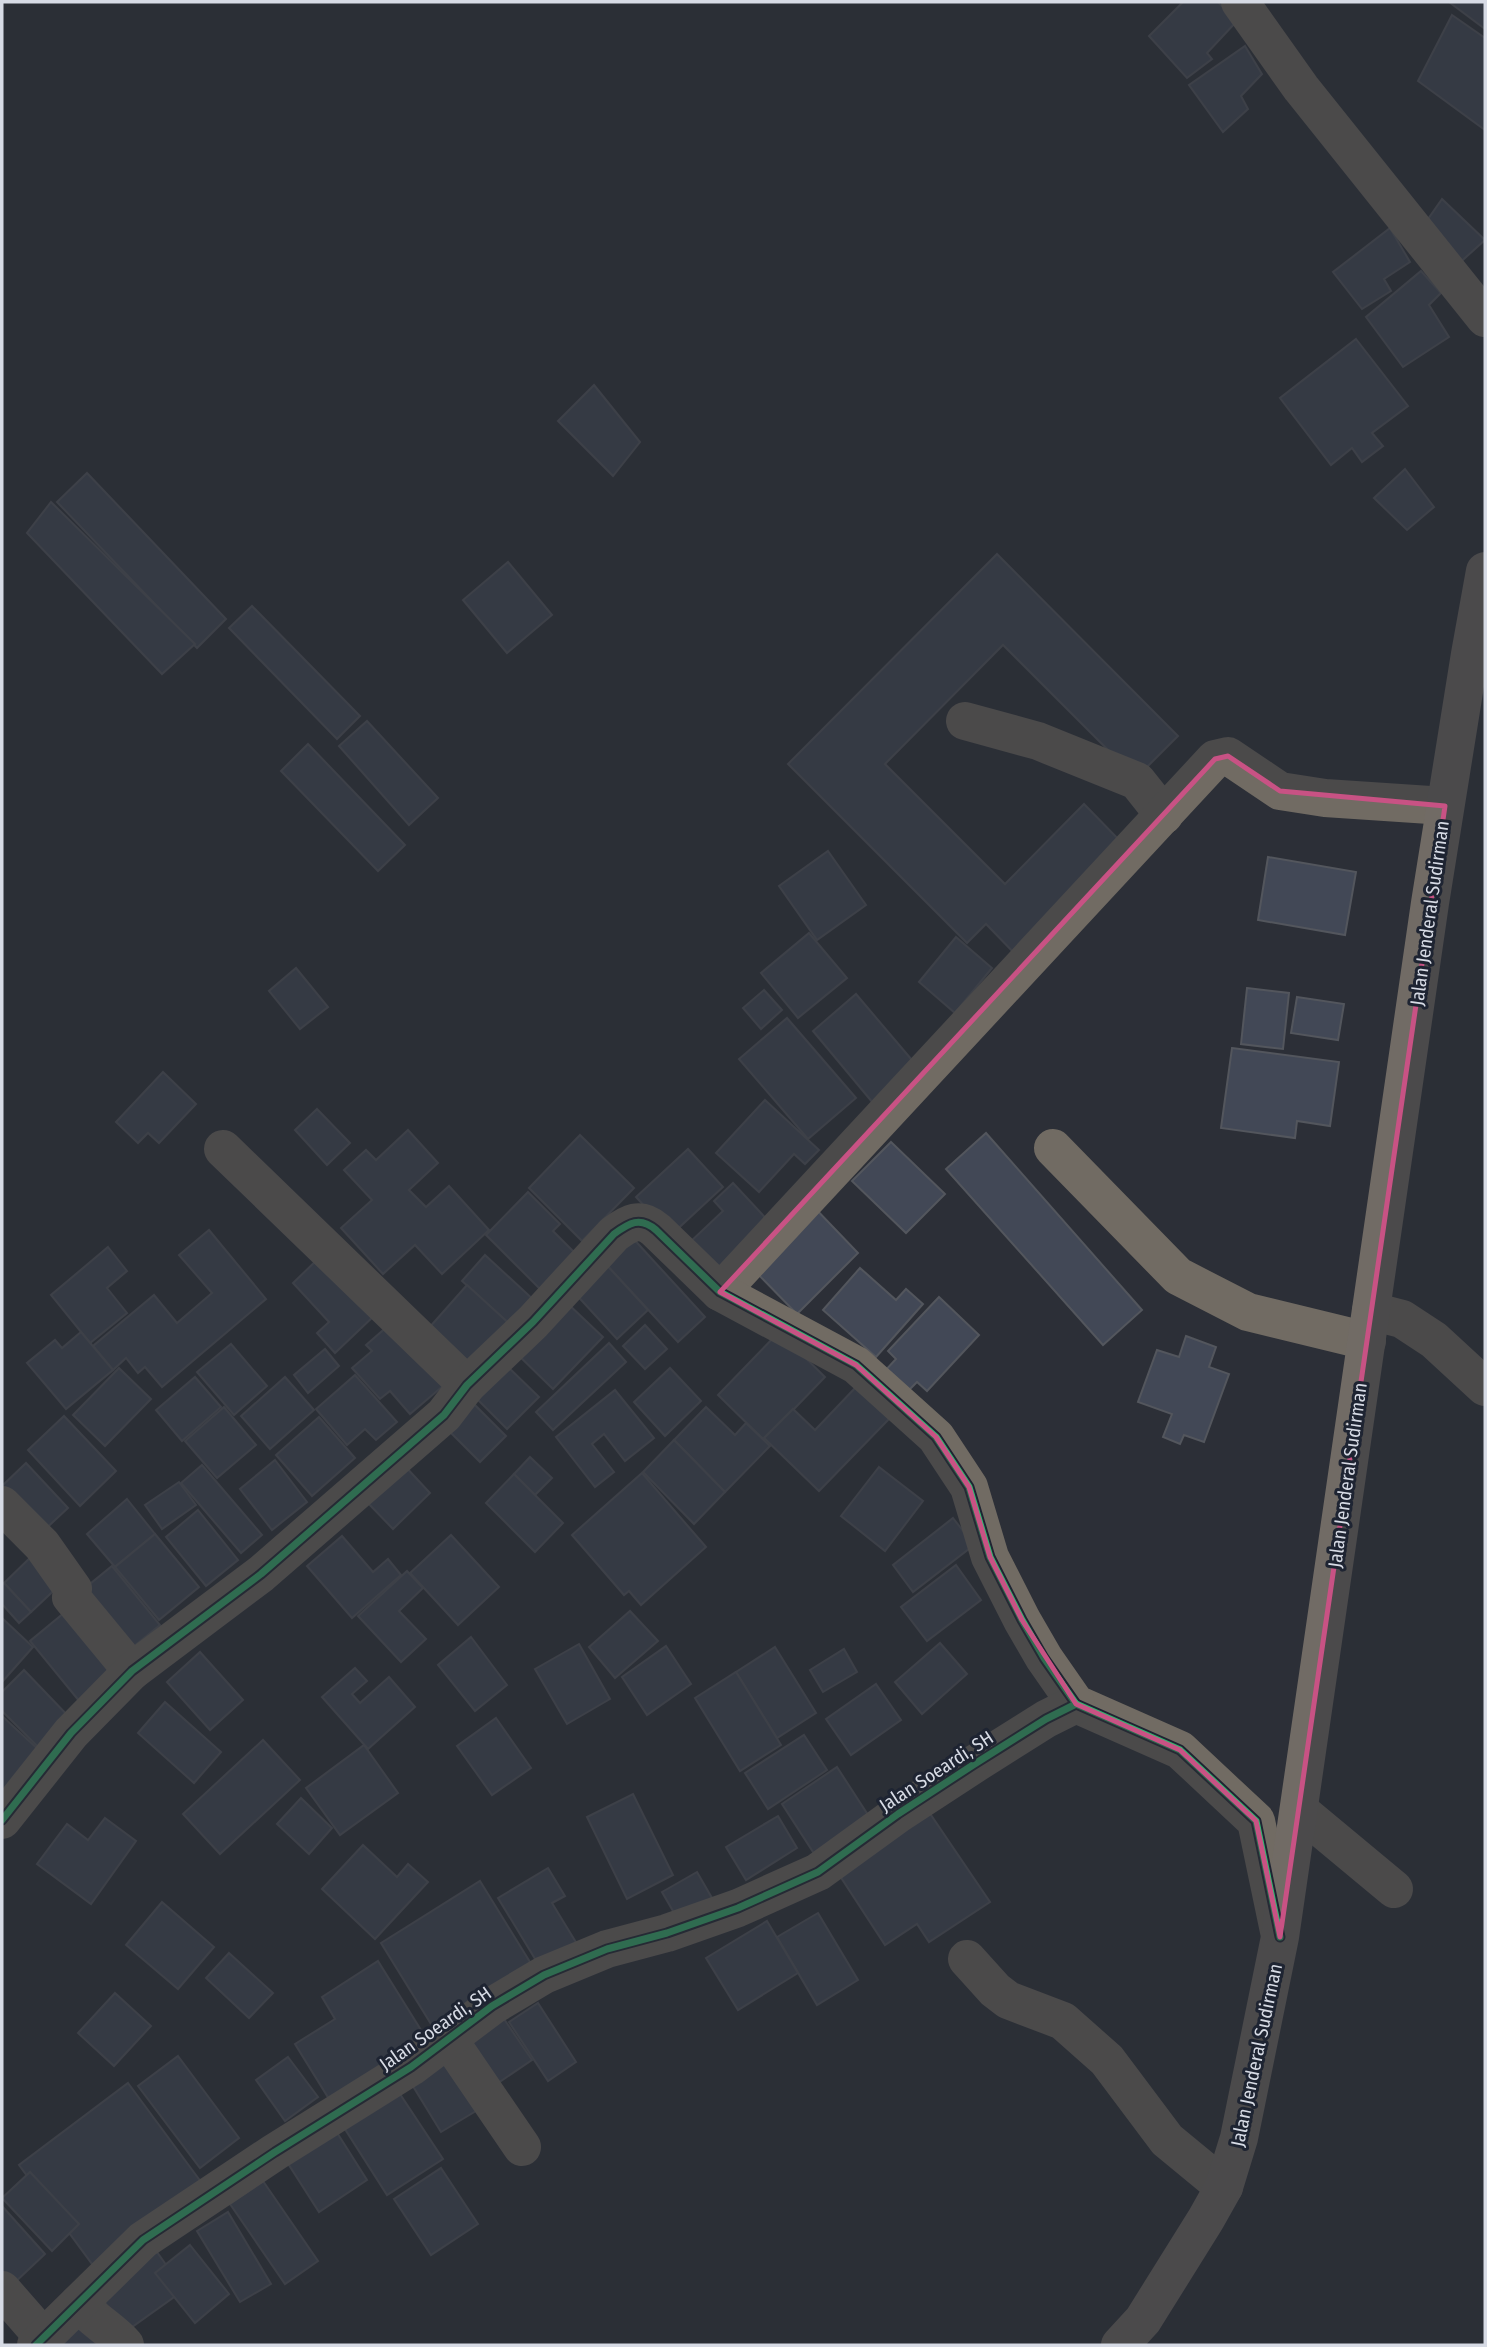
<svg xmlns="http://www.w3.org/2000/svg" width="1487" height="2347" viewBox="0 0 1487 2347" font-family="'Fira Sans Condensed',sans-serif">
	<rect width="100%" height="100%" fill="#2c2f37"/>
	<!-- building -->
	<g fill="#424856" stroke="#53565d" stroke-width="2">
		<path d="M1183 2H1218L1237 21 1207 53 1212 59 1187 78 1149 36Z"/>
		<path d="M1449 2H1485V29Z"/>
		<path d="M1452 15 1485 38V130L1418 81Z"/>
		<path d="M1245 46 1262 74 1241 96 1248 109 1223 132 1189 85Z"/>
		<path d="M1442 199 1485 240 1455 267 1421 229Z"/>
		<path d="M1390 228 1410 262 1384 279 1391 291 1362 309 1333 272Z"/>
		<path d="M1421 271 1441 293 1429 305 1449 337 1403 367 1366 317Z"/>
		<path d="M1356 339 1408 406 1372 433 1383 446 1362 462 1352 448 1331 465 1280 398Z"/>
		<path d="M594 385 640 442 613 476 558 421Z"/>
		<path d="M1405 469 1434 507 1407 530 1374 498Z"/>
		<path d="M87 473 226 619 197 648 57 502Z"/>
		<path d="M51 502 195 644 162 674 27 533Z"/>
		<path d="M997 554 1178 736 1136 778 1003 645 885 764 1005 884 1084 804 1126 847 1017 956 986 924 967 943 788 764Z"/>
		<path d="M508 562 552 615 507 653 463 600Z"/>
		<path d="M252 606 360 716 337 739 229 628Z"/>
		<path d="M367 721 438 798 409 825 339 746Z"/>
		<path d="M308 744 405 845 378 871 281 771Z"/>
		<path d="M828 851 866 905 817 940 779 886Z"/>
		<path d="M1268 857 1356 872 1345 935 1258 920Z"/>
		<path d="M809 933 847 978 798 1018 761 973Z"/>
		<path d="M956 937 992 968 955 1013 919 982Z"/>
		<path d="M296 968 328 1007 300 1029 269 991Z"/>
		<path d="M1247 988 1289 993 1283 1049 1241 1044Z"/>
		<path d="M764 990 782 1010 761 1029 743 1008Z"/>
		<path d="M856 994 917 1066 873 1103 813 1031Z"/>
		<path d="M1297 997 1344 1004 1338 1040 1291 1033Z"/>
		<path d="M787 1018 856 1098 808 1139 739 1059Z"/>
		<path d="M1232 1048 1339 1062 1330 1126 1297 1121 1295 1138 1221 1128Z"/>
		<path d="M163 1072 196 1104 159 1143 148 1133 138 1143 116 1122Z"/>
		<path d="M765 1100 819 1150 805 1164 794 1154 759 1192 716 1153Z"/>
		<path d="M317 1109 350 1143 327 1165 295 1130Z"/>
		<path d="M408 1130 438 1163 409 1190 426 1207 449 1186 489 1230 442 1274 415 1245 383 1274 341 1228 372 1200 344 1170 366 1150 376 1160Z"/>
		<path d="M986 1133 1142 1310 1103 1345 946 1169Z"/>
		<path d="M580 1135 634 1188 582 1241 529 1188Z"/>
		<path d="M891 1142 945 1194 906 1233 852 1181Z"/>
		<path d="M688 1149 723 1187 671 1235 636 1197Z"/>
		<path d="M733 1183 773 1226 719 1276 689 1243 723 1211 714 1201Z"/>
		<path d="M528 1192 560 1224 553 1231 577 1255 542 1291 486 1235Z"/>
		<path d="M811 1204 858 1253 797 1314 749 1265Z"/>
		<path d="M209 1230 266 1299 162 1387 145 1367 138 1373 126 1358 113 1370 93 1346 154 1295 177 1323 212 1293 179 1255Z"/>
		<path d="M630 1235 705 1317 678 1342 603 1261Z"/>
		<path d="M108 1247 127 1271 107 1288 127 1313 90 1343 51 1295Z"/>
		<path d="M485 1255 537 1303 514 1328 462 1281Z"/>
		<path d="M320 1257 375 1315 335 1353 317 1333 329 1322 293 1283Z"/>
		<path d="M603 1261 648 1310 617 1339 572 1290Z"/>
		<path d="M860 1268 896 1300 906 1289 923 1304 876 1357 823 1310Z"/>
		<path d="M467 1285 514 1328 474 1371 428 1329Z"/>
		<path d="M939 1297 979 1335 927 1391 917 1382 905 1394 883 1373 896 1359 888 1351Z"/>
		<path d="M565 1301 603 1337 553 1389 516 1353Z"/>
		<path d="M389 1325 443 1386 410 1414 390 1391 380 1399 352 1368 372 1351 366 1345Z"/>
		<path d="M645 1325 667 1349 645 1369 623 1346Z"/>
		<path d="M81 1332 113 1370 66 1409 27 1363 55 1340 62 1348Z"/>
		<path d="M779 1332 825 1377 764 1440 718 1395Z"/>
		<path d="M1186 1336 1216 1347 1209 1367 1229 1374 1204 1442 1184 1435 1180 1444 1163 1437 1172 1414 1138 1402 1157 1350 1179 1357Z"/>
		<path d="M609 1343 626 1362 553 1430 536 1412Z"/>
		<path d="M231 1344 267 1386 234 1415 197 1372Z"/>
		<path d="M325 1349 339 1366 308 1393 294 1375Z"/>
		<path d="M499 1358 539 1397 507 1429 468 1390Z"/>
		<path d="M119 1368 151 1399 105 1446 73 1415Z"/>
		<path d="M670 1368 701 1401 665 1436 634 1402Z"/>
		<path d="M355 1375 397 1422 376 1440 365 1429 347 1445 316 1409Z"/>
		<path d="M195 1377 221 1407 182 1441 156 1410Z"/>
		<path d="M285 1377 314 1410 270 1449 241 1416Z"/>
		<path d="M856 1387 889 1419 819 1491 764 1438 793 1409 815 1430Z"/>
		<path d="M615 1390 654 1438 625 1461 604 1434 592 1444 614 1472 595 1487 556 1437Z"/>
		<path d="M470 1400 506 1436 480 1462 444 1426Z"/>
		<path d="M224 1407 256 1445 217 1478 185 1441Z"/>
		<path d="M706 1407 735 1435 746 1423 770 1446 725 1492 674 1440Z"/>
		<path d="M64 1416 116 1471 80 1506 28 1450Z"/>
		<path d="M319 1417 355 1458 312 1496 276 1455Z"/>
		<path d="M674 1440 725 1492 694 1524 643 1472Z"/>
		<path d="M530 1457 552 1478 535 1495 514 1474Z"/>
		<path d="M275 1460 307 1502 272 1530 240 1489Z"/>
		<path d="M26 1463 68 1508 39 1535 2 1495V1486Z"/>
		<path d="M403 1464 430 1493 393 1529 365 1500Z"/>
		<path d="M202 1465 262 1535 241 1553 181 1483Z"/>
		<path d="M879 1467 923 1501 885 1551 841 1516Z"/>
		<path d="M642 1473 706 1547 641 1605 629 1591 624 1595 572 1535Z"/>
		<path d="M514 1474 563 1523 535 1552 486 1503Z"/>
		<path d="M179 1482 196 1505 162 1529 145 1505Z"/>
		<path d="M127 1499 155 1534 115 1567 87 1534Z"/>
		<path d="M198 1510 238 1560 206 1586 166 1537Z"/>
		<path d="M953 1518 974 1545 913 1592 893 1565Z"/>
		<path d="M155 1534 199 1587 159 1620 115 1567Z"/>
		<path d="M451 1535 499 1587 458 1625 410 1573Z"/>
		<path d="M342 1536 373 1572 388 1559 401 1575 352 1618 307 1566Z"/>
		<path d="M36 1552 63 1582 31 1612 4 1583Z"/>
		<path d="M956 1565 981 1600 927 1641 901 1607Z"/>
		<path d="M112 1566 160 1625 122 1656 74 1597Z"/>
		<path d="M407 1571 423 1588 399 1611 426 1639 401 1662 358 1616Z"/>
		<path d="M4 1583 31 1612 19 1623 2 1604V1585Z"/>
		<path d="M76 1603 117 1672 80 1702 30 1641Z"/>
		<path d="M630 1611 658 1641 615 1678 589 1647Z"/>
		<path d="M2 1618 33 1647 2 1682Z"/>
		<path d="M471 1637 507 1685 475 1711 438 1665Z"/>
		<path d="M940 1643 967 1674 922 1714 895 1682Z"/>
		<path d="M579 1644 610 1699 567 1724 535 1669Z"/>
		<path d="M666 1646 691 1684 647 1715 622 1677Z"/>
		<path d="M775 1647 816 1713 777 1738 736 1672Z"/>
		<path d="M844 1649 857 1672 823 1692 810 1670Z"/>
		<path d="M200 1652 243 1700 210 1730 167 1682Z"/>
		<path d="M355 1668 367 1681 352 1694 360 1703 389 1677 415 1707 368 1749 322 1697Z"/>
		<path d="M24 1670 72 1720 41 1750 2 1711V1692Z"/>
		<path d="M736 1672 781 1745 740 1771 695 1698Z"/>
		<path d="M876 1684 901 1720 851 1755 826 1719Z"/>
		<path d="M165 1702 221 1752 194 1783 138 1733Z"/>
		<path d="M2 1716 40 1751 2 1794Z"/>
		<path d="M496 1718 531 1768 492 1795 457 1746Z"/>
		<path d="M804 1735 827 1770 768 1809 745 1773Z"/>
		<path d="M263 1740 300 1780 220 1854 183 1814Z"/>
		<path d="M364 1745 398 1793 340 1835 306 1788Z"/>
		<path d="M837 1767 870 1818 815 1855 782 1804Z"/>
		<path d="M633 1794 673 1875 627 1899 587 1817Z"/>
		<path d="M301 1798 332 1828 309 1854 277 1824Z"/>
		<path d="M929 1812 990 1902 929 1942 917 1924 885 1945 838 1873Z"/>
		<path d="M778 1816 797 1848 746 1880 726 1847Z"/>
		<path d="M105 1818 136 1841 91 1904 37 1864 67 1824 88 1840Z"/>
		<path d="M363 1845 397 1877 408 1864 428 1882 375 1939 322 1889Z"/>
		<path d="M548 1868 565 1896 552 1903 577 1944 540 1967 498 1898Z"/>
		<path d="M697 1872 716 1905 681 1925 662 1892Z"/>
		<path d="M480 1881 538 1975 439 2037 381 1943Z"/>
		<path d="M162 1902 214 1947 178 1989 126 1945Z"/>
		<path d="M818 1913 858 1980 817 2005 777 1937Z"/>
		<path d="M767 1921 798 1973 738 2010 706 1958Z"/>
		<path d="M229 1953 273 1993 249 2018 206 1978Z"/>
		<path d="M378 1961 431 2046 334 2107 295 2044 335 2019 322 1997Z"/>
		<path d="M115 1993 151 2026 114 2066 78 2033Z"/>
		<path d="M538 2003 576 2062 548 2081 509 2022Z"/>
		<path d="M504 2019 532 2060 495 2085 467 2044Z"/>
		<path d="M178 2056 239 2138 200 2168 138 2086Z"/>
		<path d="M288 2057 318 2097 285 2121 256 2080Z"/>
		<path d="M446 2061 476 2111 441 2132 411 2083Z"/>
		<path d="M128 2083 204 2186 95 2268 19 2165Z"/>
		<path d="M398 2091 443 2159 387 2195 343 2126Z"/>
		<path d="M336 2131 367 2180 319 2212 287 2162Z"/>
		<path d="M441 2168 478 2224 431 2255 394 2199Z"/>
		<path d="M30 2172 79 2224 52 2251 2 2198Z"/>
		<path d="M263 2181 318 2261 285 2284 230 2204Z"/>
		<path d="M2 2206 45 2254 11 2286 2 2275Z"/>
		<path d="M228 2212 271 2284 240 2302 197 2231Z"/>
		<path d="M152 2245 184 2290 125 2332 104 2301Z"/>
		<path d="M190 2245 229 2294 195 2323 155 2273Z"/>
		<path d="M81 2321 110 2345H55Z"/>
	</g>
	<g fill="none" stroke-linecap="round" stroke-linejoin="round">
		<!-- minor -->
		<g stroke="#716b63" stroke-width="38">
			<path d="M1240 2 1301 88 1485 318"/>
			<path d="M965 721 1038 741 1137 781 1164 815"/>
			<path d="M1053 1148 1178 1276 1248 1312 1367 1341"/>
			<path d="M223 1149 467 1385"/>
			<path d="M720 1292 1215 759 1228 756 1280 791 1325 798 1445 806"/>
			<path d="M1371 1311 1402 1319 1434 1340 1485 1387"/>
			<path d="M2 1505 42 1545 73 1589 71 1597 132 1671"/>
			<path d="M1299 1810 1394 1889"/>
			<path d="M2 1820 71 1733 132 1671 261 1574 444 1415 467 1385 533 1322 614 1234C629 1223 640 1216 656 1230L720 1292 856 1365 936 1437 969 1487 990 1557 1022 1620 1044 1658 1076 1704 1180 1750 1256 1821 1279 1931"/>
			<path d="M967 1959 995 1990 1008 2000 1063 2021 1107 2060 1167 2140 1224 2187"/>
			<path d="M449 2040 522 2147"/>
			<path d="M2 2290 44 2338"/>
			<path d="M79 2303C92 2320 111 2329 125 2345"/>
			<path d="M36 2345 143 2240 275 2152 411 2067 492 2006 544 1975 607 1949 667 1933 738 1908 818 1872 898 1814 973 1765 1046 1719 1076 1704"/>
		</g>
		<!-- major -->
		<path stroke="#716b65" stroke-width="38" d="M1120 2345 1143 2320 1206 2219 1224 2187 1239 2138 1280 1937 1430 903 1470 654 1485 571"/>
		<defs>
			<g id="cycleway">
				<path d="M2 1820 71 1733 132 1671 261 1574 444 1415 467 1385 533 1322 614 1234C629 1223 640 1216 656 1230L720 1292 856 1365 936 1437 969 1487 990 1557 1022 1620 1044 1658 1076 1704 1180 1750 1256 1821 1280 1937"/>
				<path d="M36 2345 143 2240 275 2152 411 2067 492 2006 544 1975 607 1949 667 1933 738 1908 818 1872 898 1814 973 1765 1046 1719 1076 1704"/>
			</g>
		</defs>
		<!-- cycleway casing -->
		<use href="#cycleway" stroke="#1e2432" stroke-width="11"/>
		<!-- cycleway -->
		<use href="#cycleway" stroke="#33b770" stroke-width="7"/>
	</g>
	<!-- marked area -->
	<path d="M0 0H1487V2347H0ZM1228 756 1280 791 1445 806 1280 1937 1256 1821 1180 1750 1076 1704 1022 1620 990 1557 969 1487 936 1437 856 1365 720 1292 1215 759Z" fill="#2c2f37" fill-opacity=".55" fill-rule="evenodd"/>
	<path fill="none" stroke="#c85284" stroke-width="5" stroke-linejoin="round" d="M1228 756 1280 791 1445 806 1280 1937 1256 1821 1180 1750 1076 1704 1022 1620 990 1557 969 1487 936 1437 856 1365 720 1292 1215 759Z"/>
	<g text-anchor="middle" stroke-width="6" stroke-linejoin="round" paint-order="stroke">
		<!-- street labels -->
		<g font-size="19" fill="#d7dbe5" stroke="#1e2432">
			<text transform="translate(1429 913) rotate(-82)" y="7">Jalan Jenderal Sudirman</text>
			<text transform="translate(1347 1475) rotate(-82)" y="7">Jalan Jenderal Sudirman</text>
			<text transform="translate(936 1771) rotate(-33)" y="7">Jalan Soeardi, SH</text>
			<text transform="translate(435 2028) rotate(-35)" y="7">Jalan Soeardi, SH</text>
			<text transform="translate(1256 2055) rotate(-78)" y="7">Jalan Jenderal Sudirman</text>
		</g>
	</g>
	<!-- border -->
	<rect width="1487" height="2347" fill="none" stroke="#d7dbe5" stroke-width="7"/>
</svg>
